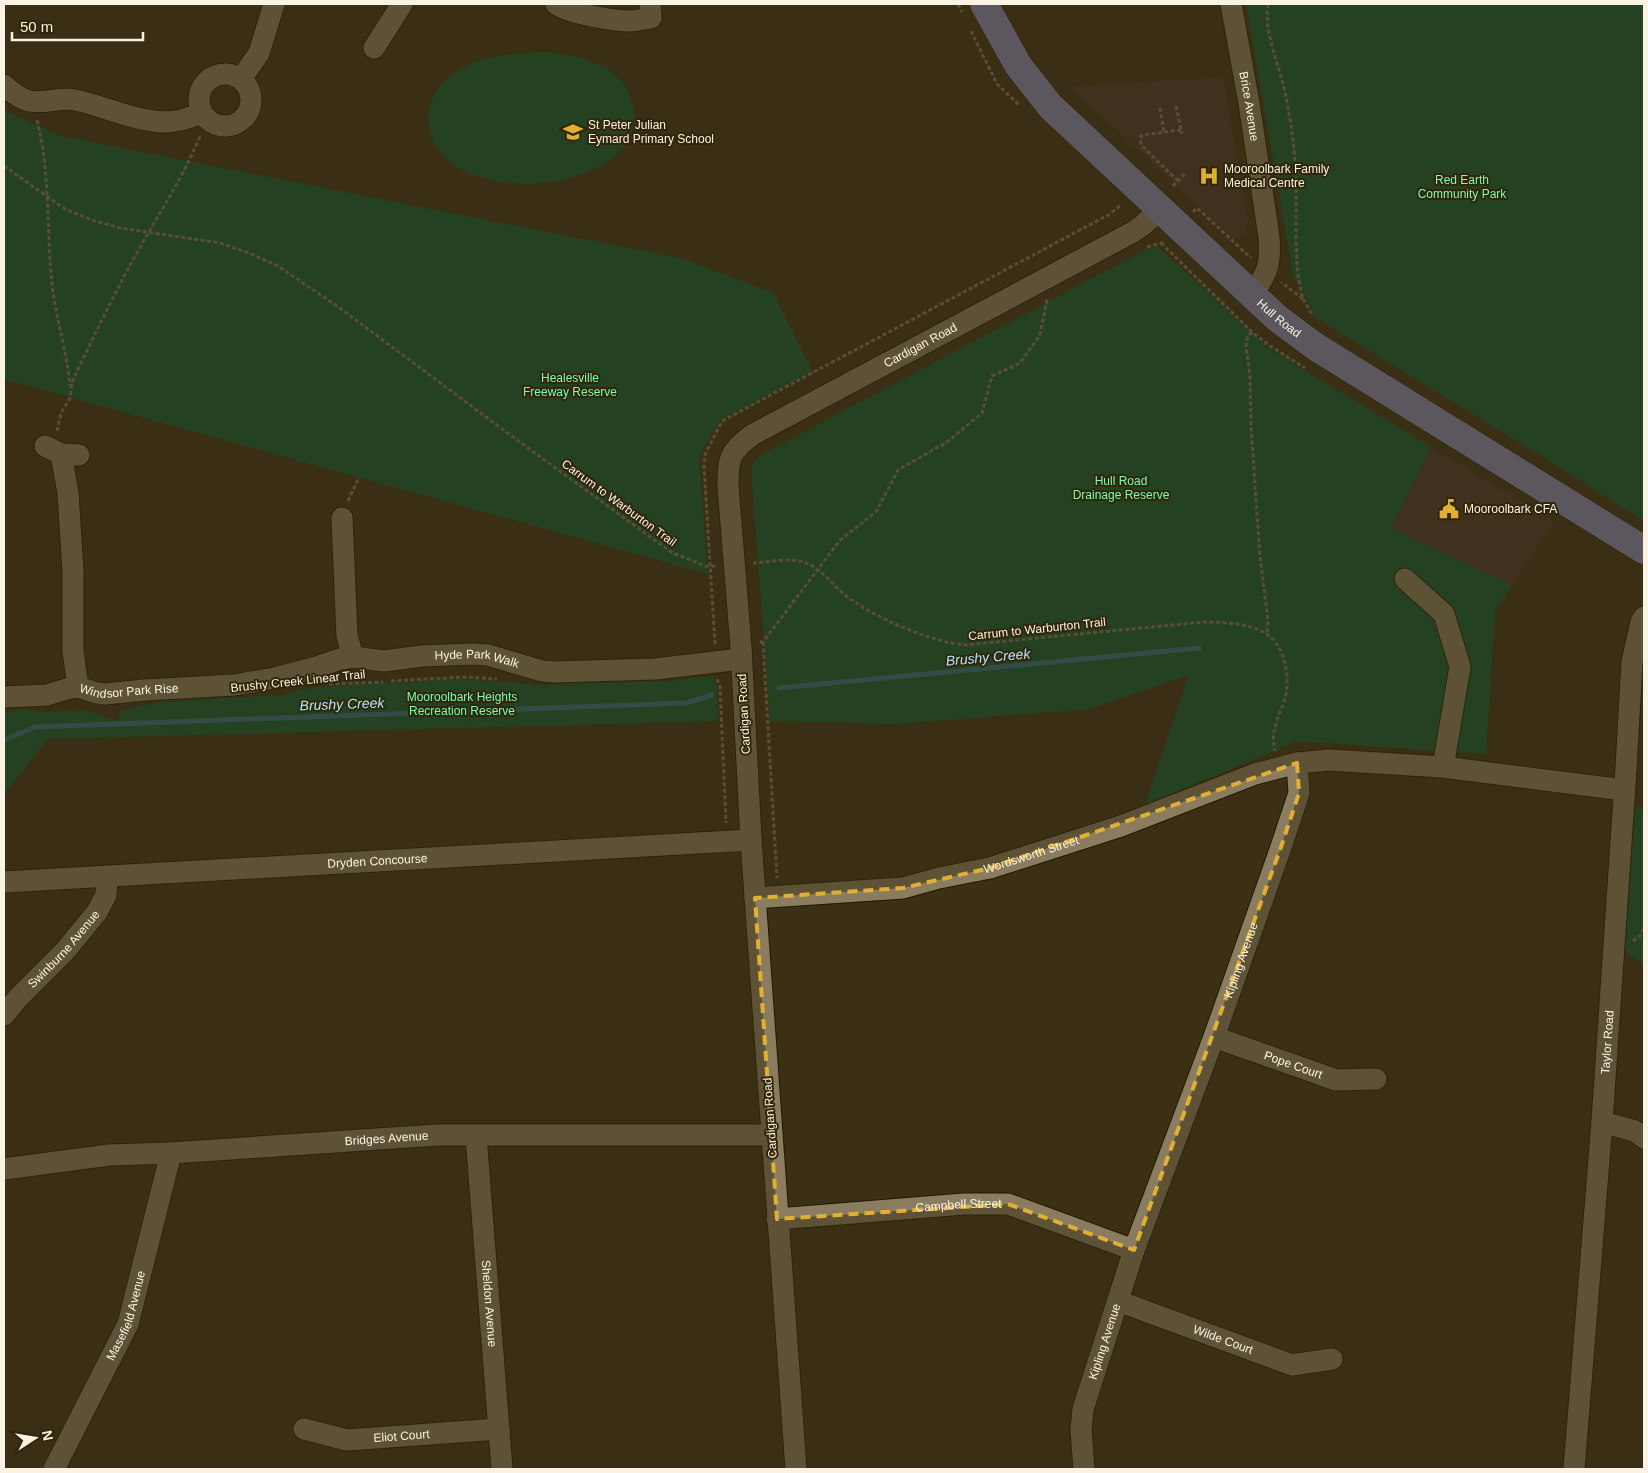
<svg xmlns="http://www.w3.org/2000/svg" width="1648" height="1473" viewBox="0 0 1648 1473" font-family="Helvetica,sans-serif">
	<rect width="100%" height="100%" fill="#3b3014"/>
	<!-- commercial -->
	<g fill="#47342c">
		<path d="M1223 77 1248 222 1245 233 1238 238 1233 239 1071 87Z"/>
		<path d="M1431 447 1554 521 1512 585 1391 528Z"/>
	</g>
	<!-- green -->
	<g fill="#0a5834">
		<path d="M1246 4H1644V521L1556 465 1316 318 1293 274Z"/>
		<path d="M549 52C568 55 587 58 604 67 635 84 646 127 618 153 583 186 514 191 471 174 424 156 412 104 454 73 481 54 518 53 549 52Z"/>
		<path d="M4 110 61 136 684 259 773 293 812 371 720 420 699 457 708 574 4 379Z"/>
		<path d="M1157 246 1270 349 1431 447 1391 528 1512 585 1495 610 1486 754 1297 741 1145 805 1189 675 1090 709 894 724 770 721 751 468 755 460 763 454 1147 249Z"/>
		<path d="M713 676 717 685 718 721 48 739 4 794V712L21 709 49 712 83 710 119 721 120 710 161 702 280 695 315 687 462 679 540 685 671 681Z"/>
		<path d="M1635 804 1644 811V965L1625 951Z"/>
	</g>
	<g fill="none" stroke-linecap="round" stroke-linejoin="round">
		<!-- stream -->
		<g stroke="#296e86" stroke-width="5">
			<path d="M779 688 1199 648"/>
			<path d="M4 740 35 727 686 703 712 695"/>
		</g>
		<defs>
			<g id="minor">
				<path d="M556 4C571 14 613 21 632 21 638 20 645 19 651 18L650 4"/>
				<path id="s1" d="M1231 4 1249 103 1269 237C1271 265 1268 272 1252 295"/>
				<path d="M374 48 402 4"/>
				<circle cx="225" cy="100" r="26"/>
				<path d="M241 79 259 53 274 4"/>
				<path d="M4 85C11 92 19 98 29 101 45 104 60 97 75 100 104 106 134 121 165 122 178 122 190 118 201 113"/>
				<path d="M45 446 61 454 79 455"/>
				<path id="s2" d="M61 454 68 493 73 571V651L78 687 97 693 105 694 145 690 234 685 275 678 317 667 340 659 353 657"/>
				<path id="s3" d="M342 518 347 636 353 657 384 661 422 656 473 654 488 655 542 671 556 672 655 669 741 659"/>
				<path d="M1405 579 1444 614 1460 667 1443 767"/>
				<path d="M4 697 47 695 70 688 78 687"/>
				<path id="s4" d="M4 882 751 840"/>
				<path id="s5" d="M755 898 903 888 939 878 990 868 1121 826 1255 774 1297 763 1329 760 1443 767 1624 790"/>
				<path id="s6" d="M4 1015 18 998 65 951 97 912 106 895 107 876"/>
				<path id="s7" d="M1214 1037 1336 1080 1376 1079"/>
				<path d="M1602 1122 1635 1131 1644 1138"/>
				<path id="s8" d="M476 1136 502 1469"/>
				<path id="s9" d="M4 1169 109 1155 171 1153 437 1135H771"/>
				<path id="s10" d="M777 1219 964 1204H1008L1134 1250"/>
				<path id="s11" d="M1118 1301 1292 1365 1332 1359"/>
				<path id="s12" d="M304 1429 347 1440 499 1429"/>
				<path id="s13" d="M54 1469 128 1324 171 1153"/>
				<path id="s14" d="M796 1469 751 840 741 647 728 486C728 459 729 452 752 435L1133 232 1143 225 1160 209"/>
				<path id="s15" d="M1084 1469 1081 1430 1083 1409 1134 1250 1214 1037 1280 850 1299 793 1297 763"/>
				<path id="s16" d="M1574 1469 1602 1122 1626 769 1632 662 1641 622 1644 617"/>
			</g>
			<g id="major">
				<path id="s17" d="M984 4 1018 65 1050 106 1277 318 1316 347 1644 550"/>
			</g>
		</defs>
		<!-- minor casing -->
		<use href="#minor" stroke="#221700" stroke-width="23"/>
		<!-- major casing -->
		<use href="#major" stroke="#221700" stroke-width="29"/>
		<!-- path -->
		<g stroke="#7e745d" stroke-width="3" stroke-dasharray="4 2.5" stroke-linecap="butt">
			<path d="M958 4 962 12"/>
			<path d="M1268 4C1263 32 1281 69 1286 97 1292 127 1296 158 1296 189 1297 225 1293 264 1303 299L1281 282"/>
			<path d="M971 31 997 84 1019 105"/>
			<path d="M1176 106 1182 134"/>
			<path d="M1160 108 1164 132"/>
			<path d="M37 120C51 176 46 228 52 284 56 319 67 352 70 386"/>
			<path d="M4 166 65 209 92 220 120 228 220 243 249 253 278 266 337 306 517 440 671 552 705 566H717"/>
			<path d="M1178 181 1142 146 1140 139 1142 135 1181 130"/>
			<path d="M1173 186 1185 174"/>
			<path d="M1193 212 1197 208 1251 258"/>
			<path d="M1161 243 1252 332 1270 346 1305 368"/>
			<path d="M1147 247 1165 242"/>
			<path d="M1303 299 1313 316"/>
			<path d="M1252 332 1248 336 1246 346 1250 376 1251 426 1260 557 1268 621 1267 634"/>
			<path d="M57 431 61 413 70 398 72 383 78 369C98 328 117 288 139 249 161 210 184 176 201 134"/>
			<path d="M348 501 359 477"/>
			<path d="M753 563C769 562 788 558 803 562 820 566 832 585 845 595 873 617 930 642 965 645L1204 622C1238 623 1277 623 1285 664 1287 673 1288 685 1286 695 1281 714 1269 730 1275 751"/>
			<path d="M760 642H763L840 540 876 512 898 470 947 442 982 413 992 376 1020 363 1040 335 1047 300 1049 299"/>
			<path d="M763 642 777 878"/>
			<path d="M715 644 704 466 705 455 722 421 1110 214 1122 204"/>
			<path d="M717 679 720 686 726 823"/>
			<path d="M391 681 464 677 497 679"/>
			<path d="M329 684 383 682"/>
			<path d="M1633 941 1642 934 1644 927"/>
		</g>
		<!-- minor -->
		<use href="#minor" stroke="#8a7d5f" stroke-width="21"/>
		<!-- major -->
		<use href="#major" stroke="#8688b8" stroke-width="28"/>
	</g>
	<!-- marked area -->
	<path d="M0 0H1648V1473H0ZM1297 763 1299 793 1280 850 1134 1250 1008 1204 777 1219 755 898 903 888 990 868Z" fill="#3b3014" fill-opacity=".55" fill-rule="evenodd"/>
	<path fill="none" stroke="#e0b034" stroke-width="4" stroke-dasharray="10 6" stroke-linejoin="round" d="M1297 763 1299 793 1280 850 1134 1250 1008 1204 777 1219 755 898 903 888 990 868Z"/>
	<!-- icons -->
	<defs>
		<symbol id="school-bare" viewBox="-9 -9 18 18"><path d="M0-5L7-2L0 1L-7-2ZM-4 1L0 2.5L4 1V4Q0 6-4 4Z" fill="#e0b034" stroke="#31260a" stroke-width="2.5" paint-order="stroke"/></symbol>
		<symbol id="hospital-bare" viewBox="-9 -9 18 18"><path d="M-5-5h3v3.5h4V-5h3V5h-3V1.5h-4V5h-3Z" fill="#e0b034" stroke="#31260a" stroke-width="2.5" paint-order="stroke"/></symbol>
		<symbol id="civic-bare" viewBox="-9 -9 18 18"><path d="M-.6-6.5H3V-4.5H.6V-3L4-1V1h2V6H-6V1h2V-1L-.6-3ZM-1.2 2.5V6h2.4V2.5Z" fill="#e0b034" stroke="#31260a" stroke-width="2.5" paint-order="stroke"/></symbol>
	</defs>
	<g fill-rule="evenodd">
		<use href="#school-bare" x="559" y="118" width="28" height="28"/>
		<use href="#hospital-bare" x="1195" y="162" width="28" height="28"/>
		<use href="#civic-bare" x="1435" y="495" width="28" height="28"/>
	</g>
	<g text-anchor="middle" stroke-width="4" stroke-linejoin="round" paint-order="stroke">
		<!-- street labels -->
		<g font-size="12" fill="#faf3e3" stroke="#31260a">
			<text dy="4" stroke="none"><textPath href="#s1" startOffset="104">Brice Avenue</textPath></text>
			<text dy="4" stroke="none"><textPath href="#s17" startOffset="434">Hull Road</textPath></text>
			<text dy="4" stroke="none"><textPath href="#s14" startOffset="1236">Cardigan Road</textPath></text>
			<text transform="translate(619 503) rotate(36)" y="4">Carrum to Warburton Trail</text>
			<text transform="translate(1037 629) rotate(-6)" y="4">Carrum to Warburton Trail</text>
			<text dy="4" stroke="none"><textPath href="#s3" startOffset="265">Hyde Park Walk</textPath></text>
			<text transform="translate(298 681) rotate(-6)" y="4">Brushy Creek Linear Trail</text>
			<text dy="4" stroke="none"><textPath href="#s2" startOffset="286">Windsor Park Rise</textPath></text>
			<text transform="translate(744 714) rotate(-93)" y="4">Cardigan Road</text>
			<text dy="4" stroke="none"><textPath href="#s5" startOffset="281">Wordsworth Street</textPath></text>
			<text dy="4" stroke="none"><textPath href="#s4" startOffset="374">Dryden Concourse</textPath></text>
			<text dy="4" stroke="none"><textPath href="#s6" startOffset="89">Swinburne Avenue</textPath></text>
			<text dy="4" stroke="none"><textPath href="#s15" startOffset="536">Kipling Avenue</textPath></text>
			<text dy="4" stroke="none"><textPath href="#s16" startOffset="428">Taylor Road</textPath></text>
			<text dy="4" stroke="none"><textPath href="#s7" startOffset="84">Pope Court</textPath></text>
			<text transform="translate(770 1118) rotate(-94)" y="4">Cardigan Road</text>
			<text dy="4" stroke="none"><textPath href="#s9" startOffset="384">Bridges Avenue</textPath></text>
			<text dy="4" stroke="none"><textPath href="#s10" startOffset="182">Campbell Street</textPath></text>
			<text dy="4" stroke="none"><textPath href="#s8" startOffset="168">Sheldon Avenue</textPath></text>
			<text dy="4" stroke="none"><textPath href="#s13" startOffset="170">Masefield Avenue</textPath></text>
			<text dy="4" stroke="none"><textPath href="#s11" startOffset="112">Wilde Court</textPath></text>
			<text dy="4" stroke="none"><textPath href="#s15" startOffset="131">Kipling Avenue</textPath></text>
			<text dy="4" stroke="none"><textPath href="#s12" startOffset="99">Eliot Court</textPath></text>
		</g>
		<!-- poi labels -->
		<g font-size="12" fill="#faf3e3" stroke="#31260a" text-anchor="start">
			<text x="588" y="129">St Peter Julian<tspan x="588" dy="14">Eymard Primary School</tspan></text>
			<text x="1224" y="173">Mooroolbark Family<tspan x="1224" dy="14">Medical Centre</tspan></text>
			<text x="1464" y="513">Mooroolbark CFA</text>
		</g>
		<!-- park labels -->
		<g font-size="12" fill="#77feb2" stroke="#31260a">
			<text x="1462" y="184">Red Earth<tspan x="1462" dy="14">Community Park</tspan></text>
			<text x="570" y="382">Healesville<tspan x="570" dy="14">Freeway Reserve</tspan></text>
			<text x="1121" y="485">Hull Road<tspan x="1121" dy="14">Drainage Reserve</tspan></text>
			<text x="462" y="701">Mooroolbark Heights<tspan x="462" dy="14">Recreation Reserve</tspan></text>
		</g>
		<!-- water labels -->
		<g font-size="14" font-style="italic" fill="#b0e7fe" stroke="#31260a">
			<text transform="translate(988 657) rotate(-5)" y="5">Brushy Creek</text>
			<text transform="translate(342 704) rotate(-2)" y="5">Brushy Creek</text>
		</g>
	</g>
	<!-- border -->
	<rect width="1648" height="1473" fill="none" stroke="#faf3e3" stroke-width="10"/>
	<!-- north arrow -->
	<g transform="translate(35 1438) rotate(78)" stroke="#31260a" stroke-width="4" paint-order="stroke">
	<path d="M0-4L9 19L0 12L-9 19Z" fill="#faf3e3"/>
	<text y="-8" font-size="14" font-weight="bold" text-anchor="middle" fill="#faf3e3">N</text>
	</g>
	<!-- scale -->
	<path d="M12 32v8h131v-8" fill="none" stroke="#faf3e3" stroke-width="2.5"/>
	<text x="20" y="32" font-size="15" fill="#faf3e3" stroke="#31260a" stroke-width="4" paint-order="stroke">50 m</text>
</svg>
